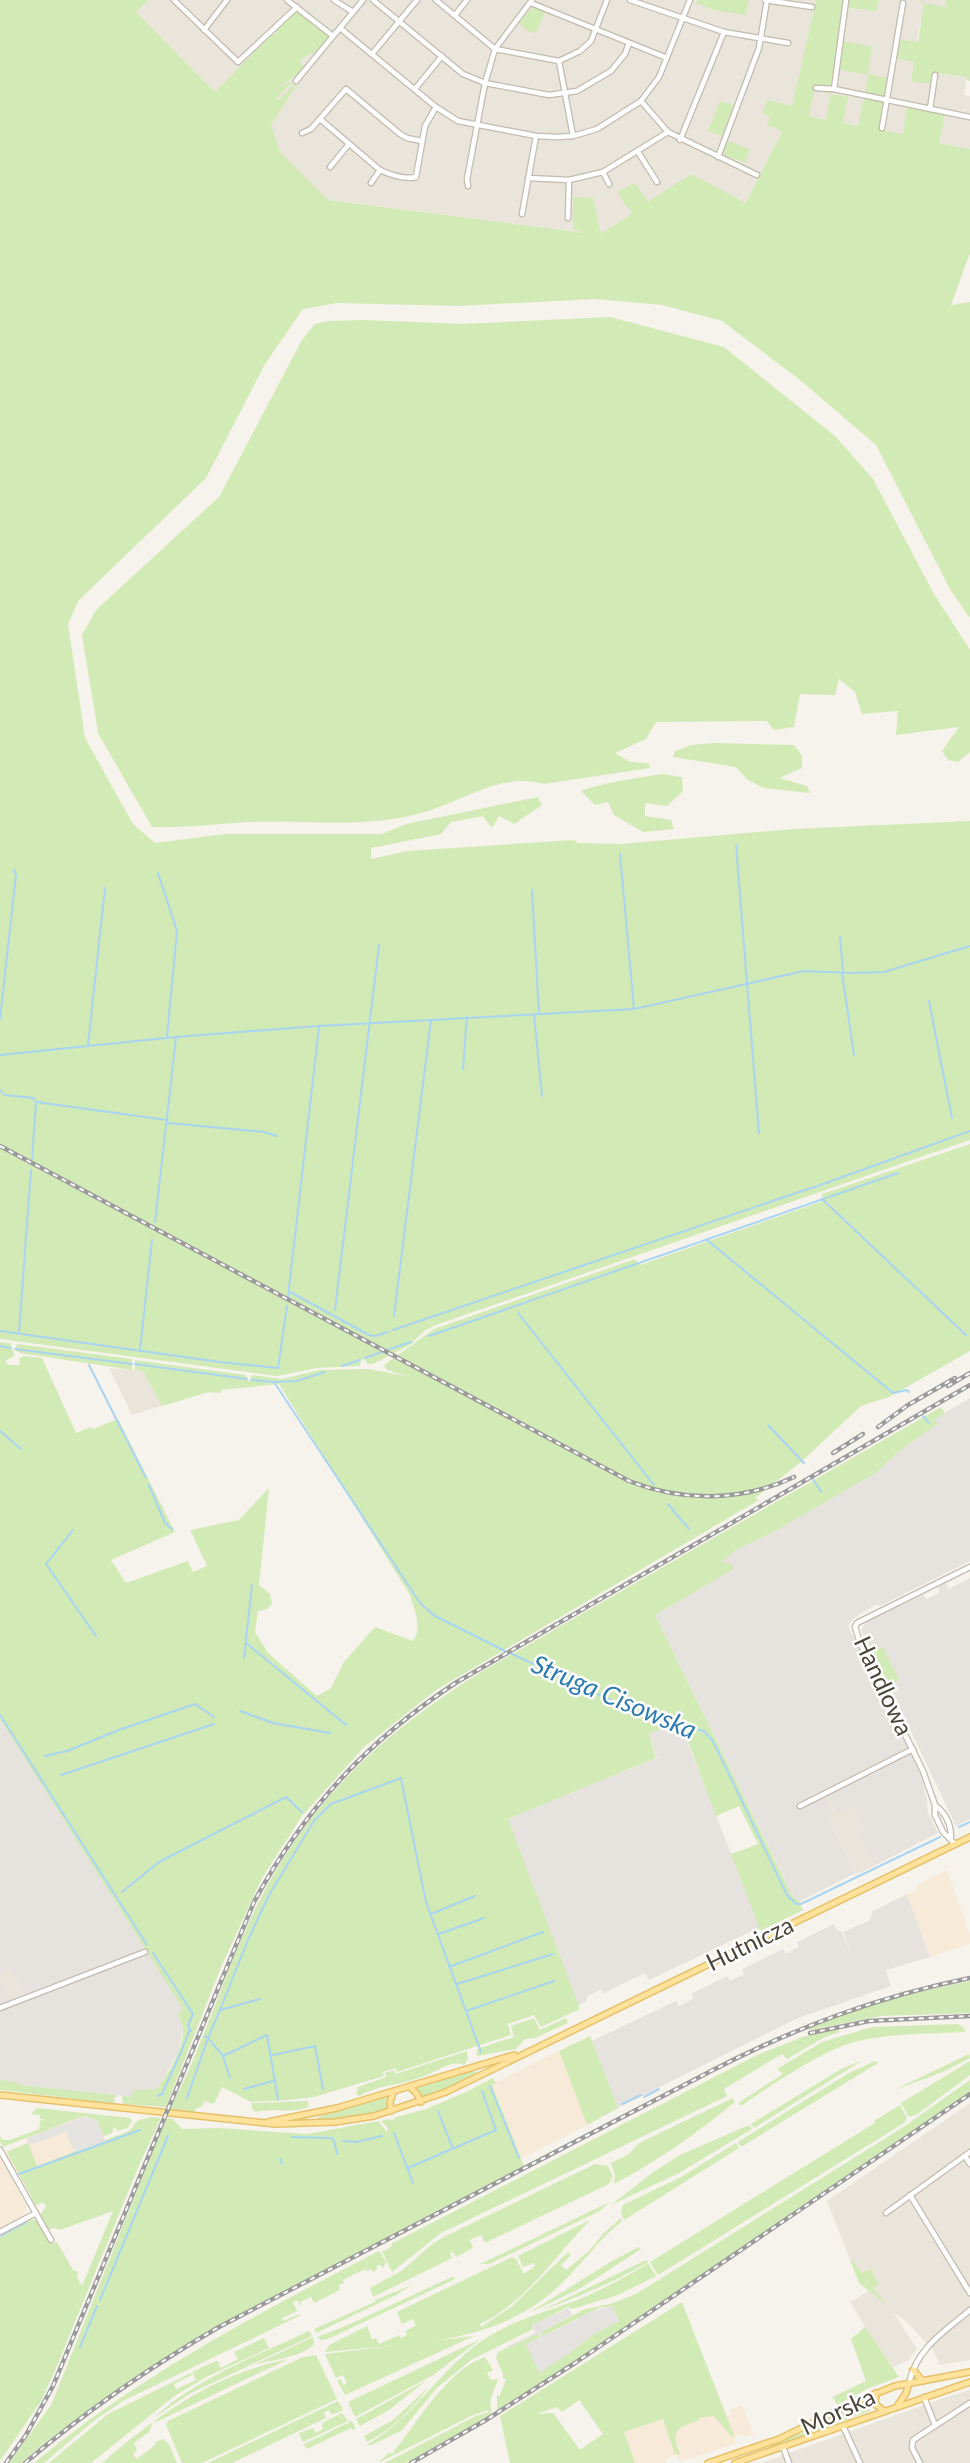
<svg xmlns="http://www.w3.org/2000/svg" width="970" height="2463" viewBox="0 0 970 2463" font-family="Lato,sans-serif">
	<rect width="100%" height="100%" fill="#f6f3ec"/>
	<!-- residential -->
	<g fill="#eae5da">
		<path d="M124 0H816L791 112 746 204 691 174 601 235 328 200 280 152 268 118 242 65 215 92Z"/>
		<path d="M879 0H970L920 23 911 81 932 71 967 77 964 95 970 96V114L908 102 903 135 879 130 888 78 868 75 858 126 842 123 847 97 831 94 825 120 809 116 815 90 831 93 836 68 868 74 843 41 849 8 877 11Z"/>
		<path d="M945 115 970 119V149L939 143Z"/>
		<path d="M109 1368 143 1371 162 1406 132 1415Z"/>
		<path d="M828 1797 852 1808 862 1829 857 1832 874 1866 857 1874 830 1820 833 1818 824 1799Z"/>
		<path d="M10 1970 24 1994 12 1999 0 1979V1975Z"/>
		<path d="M970 2103V2360L940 2365 933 2350 907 2322 893 2312 917 2349 909 2360 893 2367 876 2344 850 2302 869 2291 884 2302 849 2257 827 2201Z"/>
		<path d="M970 2390V2463H761L944 2398Z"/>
	</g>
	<!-- commercial -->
	<g fill="#f7ead8">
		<path d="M947 1870 970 1935V1944L930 1957 907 1894 915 1891 920 1883Z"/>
		<path d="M559 2051 587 2125 521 2159 492 2084Z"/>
		<path d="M83 2116 97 2120 106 2142 10 2175 27 2206 24 2215 0 2229V2154L27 2143 26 2138Z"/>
		<path d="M721 2400 727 2416 732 2414 730 2409 742 2405 754 2435 744 2437 741 2434 735 2436V2444L681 2462 676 2455 667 2458 665 2463H635L624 2432Z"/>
	</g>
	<!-- industrial -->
	<g fill="#e6e2dd">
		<path d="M970 1398V1561L882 1605H875L854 1618 848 1626 919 1769 927 1799 928 1813 938 1833 874 1866 857 1832 862 1829 852 1808 837 1814 828 1797 825 1798 834 1818 830 1820 856 1873 800 1901 795 1900 655 1615 734 1569 720 1562 736 1550 775 1531 876 1473 897 1453 937 1424 934 1419Z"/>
		<path d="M970 1578V1819L956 1826 874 1653 869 1649 861 1631 866 1622 923 1595 927 1599 939 1593V1587L946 1583 949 1589Z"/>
		<path d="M0 1719 183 2006V2012L178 2014 183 2030 178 2053 157 2089 134 2090 133 2097 19 2085 16 2082 0 2080V1979L12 1999 24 1994 10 1970 0 1975Z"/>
		<path d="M663 1728 686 1739 760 1927 649 1980 645 1973 604 1993 601 1989 586 1997 587 2001 578 2005 508 1819 657 1758 649 1733Z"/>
		<path d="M907 1894 930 1957 886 1970 891 1986 798 2018 618 2108 592 2041 676 2001 679 2006 693 1999 691 1994 727 1976 730 1981 744 1974 742 1969 783 1949 786 1954 799 1947 797 1942 834 1924 837 1930 841 1931 854 1962 843 1932 869 1921 873 1911Z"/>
	</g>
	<!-- green -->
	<g fill="#d2eab5" fill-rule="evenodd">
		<path d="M0 0H148L136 12 215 92 270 36 276 34 278 28 298 11 327 34 329 38 320 49 301 59V64L304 67 297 75 277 88 293 81 277 98 278 101 302 76 271 125 280 152 328 200 585 233 573 229V197L593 198 601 234 633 213 624 204 618 191 635 183 648 202 691 174 746 203 782 131 767 125 770 117 763 113 767 100 792 106 816 0H879L877 11 849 8 843 41 872 47 868 74 888 78 879 130 903 134 907 102 970 114V119L945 116 939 143 970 149V253L951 305 970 302V618L951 591 876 445 800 380 722 321 662 305 594 299 459 306 337 303 303 309 265 364 206 478 79 600 68 624 85 738 133 824 155 843 225 834H382L406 824 538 797 542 805 514 824 499 816 492 828 483 816 451 822 441 834 371 848V859L408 851 574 840 578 843 620 844 794 829 970 821V1140L436 1325 424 1331 410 1345 373 1364H368L364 1359 361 1360 360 1366 317 1368 277 1376 0 1339ZM836 69 868 75 858 126 843 123 848 97 831 94ZM815 90 831 94 825 120 809 116Z"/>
		<path d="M697 0H748L746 15 714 10 696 3Z"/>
		<path d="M917 0H924V3L945 7 946 0H970V81L967 80V77L932 72 930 84 911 81 914 62 894 58 897 39 918 42 924 4 922 1Z"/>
		<path d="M532 8H537L545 12 536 33 529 32 519 23Z"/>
		<path d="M720 101 735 106 724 137 708 131Z"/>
		<path d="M728 141 750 149 745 162 724 156 723 153Z"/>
		<path d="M610 317 724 347 836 437 873 479 934 594 970 650V752L958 762 948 760 942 751 959 727 896 735 898 711 862 714 855 692 839 679 835 695 800 694 794 727 774 730 767 721 656 722 646 739 615 753 630 762 649 763 650 768 544 784C503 772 466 799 428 811 370 830 307 819 248 822 215 824 186 828 152 827L98 733 82 635 96 610 219 497 302 340 315 324 328 321 364 320 463 324Z"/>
		<path d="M713 743 794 745 802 756V768L779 778 807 786 810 793 763 788 747 779 736 767 673 757 675 751 691 745Z"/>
		<path d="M662 774 682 777 683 791 667 806 645 803V816L671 820 674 829 643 832 614 815 608 802 595 805 581 791C609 781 634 779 662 774Z"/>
		<path d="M970 1144V1351L889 1397 861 1406 801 1462 755 1498 759 1500 436 1690 364 1747 302 1816 262 1878 221 1967 166 2107 123 2104 122 2096 132 2097 134 2090 157 2089C168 2073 183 2051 183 2031 183 2025 180 2019 178 2014L183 2009 0 1719V1342L10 1343 14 1353 13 1357 5 1361 8 1365H20L19 1358 24 1356 42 1358 76 1433 91 1427 93 1429 118 1419 175 1532 111 1560 126 1583 188 1561 193 1572 207 1566 190 1530 239 1520 269 1488 259 1585 270 1594 272 1604 267 1609 258 1611 255 1632 268 1653 317 1696 331 1688 344 1662 375 1627 413 1641C423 1628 414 1609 410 1595L279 1384 221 1390V1393L209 1392 162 1406 143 1371 135 1370V1360L246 1375 248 1381H250L252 1375 282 1379 319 1370 368 1369 406 1376 387 1370 384 1365 434 1329 635 1259 640 1265 823 1201 822 1194Z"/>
		<path d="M17 1344 132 1359V1370L20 1353 15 1350Z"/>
		<path d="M941 1407 945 1413 935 1419 937 1424 897 1453 876 1473 775 1531 736 1550 721 1562 732 1564 734 1569 655 1615 793 1897 799 1901 803 1910 762 1930 757 1929 759 1927 731 1854 758 1844 739 1806 716 1816 687 1739 663 1728 649 1734 656 1758 508 1819 580 2009 541 2027 534 2015 508 2024 511 2035 397 2072 395 2068 383 2072 384 2076 314 2097 288 2100 251 2102 222 2087 214 2104 204 2101 203 2106 196 2108 195 2112 170 2109C201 2050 221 1983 249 1922 302 1808 375 1738 481 1672Z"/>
		<path d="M883 1647 899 1680 889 1685 873 1651Z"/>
		<path d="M970 1981V2013L881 2016 810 2030 808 2028C860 2005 915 1992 970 1981Z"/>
		<path d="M534 2018 540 2030 566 2018 568 2023 535 2038 525 2039 516 2049 477 2056V2049L514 2037 511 2026Z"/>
		<path d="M958 2024 963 2027 965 2032C930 2034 892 2033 858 2041 824 2049 770 2086 741 2106L738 2103 783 2074 777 2069 822 2042 872 2027Z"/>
		<path d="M838 2029 839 2032 823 2038 787 2059 782 2054 724 2089 727 2096 441 2233 392 2272 382 2252 392 2246 391 2244 757 2055 805 2036Z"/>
		<path d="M590 2036 618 2108 587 2125 559 2051Z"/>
		<path d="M467 2051 468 2059 464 2065C454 2060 440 2069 429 2074 406 2085 380 2084 359 2096L356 2093 358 2087 386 2077 385 2073 394 2070 396 2074Z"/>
		<path d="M969 2054 970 2058 943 2072 894 2090Z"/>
		<path d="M863 2060 754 2128 751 2124 841 2069Z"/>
		<path d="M875 2061 878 2063 741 2147 738 2142 849 2073Z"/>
		<path d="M970 2061V2075L916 2115 909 2117 901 2103Z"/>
		<path d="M472 2070 476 2072 474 2077 423 2098 414 2089Z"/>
		<path d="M493 2078 496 2083 492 2085 524 2166C453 2203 382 2239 312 2277 206 2333 114 2384 21 2463H9L51 2405 56 2393 166 2118 173 2119 182 2129 217 2128 308 2134 378 2121 388 2133 387 2127 381 2121 390 2119 392 2121 396 2117 426 2109 466 2092Z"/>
		<path d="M0 2080 16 2082 20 2085 116 2095V2098H113L115 2101 112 2103 0 2090Z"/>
		<path d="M970 2080V2093L595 2348 497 2412V2396L500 2395 506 2379H503V2374L496 2358 498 2352 538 2333 540 2337 526 2344 567 2355 595 2333 619 2321 612 2306 599 2308 543 2336 541 2332 585 2309 610 2304 636 2294 902 2128Z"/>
		<path d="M390 2096 387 2110 332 2120H318L317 2118 319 2116Z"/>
		<path d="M733 2098 735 2102C694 2135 661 2159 614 2184L615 2175 611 2163 629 2154 639 2143Z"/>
		<path d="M306 2101 309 2103 307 2108C290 2113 274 2108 256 2112L252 2109V2103Z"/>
		<path d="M900 2105 907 2118 904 2123 658 2275 650 2262 875 2123 874 2121Z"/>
		<path d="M37 2108 130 2118 132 2120 128 2128 118 2131 114 2127 112 2133 104 2136 97 2120 83 2116 3 2147 0 2142V2136L3 2140H10L39 2129 40 2121 45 2119H40V2115L31 2114Z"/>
		<path d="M153 2117 161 2118 140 2163 54 2373 41 2401 0 2461V2238L29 2219 36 2220 50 2244 57 2242 73 2270 78 2272 77 2277 82 2286 113 2211 60 2230 55 2228 48 2229 40 2216 46 2206 43 2202 38 2205 35 2204 7 2152 28 2143 37 2166 129 2131 138 2120Z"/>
		<path d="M749 2125 752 2129 679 2173 611 2205 652 2173 680 2155Z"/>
		<path d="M736 2143 739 2148 624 2220 621 2211 623 2205 681 2177Z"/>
		<path d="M595 2164 608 2166 613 2176 609 2184 485 2243 481 2235 470 2240 473 2248 456 2257 453 2252 450 2253 452 2258 373 2297 370 2288 403 2270 432 2244 444 2237Z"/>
		<path d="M610 2202 600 2211 489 2264H480Z"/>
		<path d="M621 2218 622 2221C593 2244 573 2278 542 2300 481 2346 398 2344 325 2352L329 2345 367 2326 372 2340 376 2338 379 2344 399 2335 401 2338 407 2335 405 2331 416 2325 413 2319 402 2324 397 2312 512 2257 516 2259 524 2274 535 2266 534 2263 523 2267 518 2256 590 2220C556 2255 525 2303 480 2324L481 2327 511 2307 568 2252 571 2255 561 2265 566 2270 589 2251 604 2233Z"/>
		<path d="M639 2247 641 2249 581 2288 527 2314 612 2261Z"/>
		<path d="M379 2251 386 2262 383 2268 380 2265H377V2269L373 2272 371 2269 367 2271 365 2269 343 2280 344 2283 339 2285 340 2290 314 2303 311 2297 300 2302 302 2308 297 2300 293 2302 297 2311 282 2318 283 2321 300 2314 301 2315 123 2401 95 2420 44 2463H34C139 2375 259 2313 379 2251Z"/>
		<path d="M849 2257 862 2273 870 2269 879 2284 873 2288 887 2305 859 2283Z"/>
		<path d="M646 2260 648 2262C613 2283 578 2297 540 2311Z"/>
		<path d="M648 2263 656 2276 618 2295 572 2309 568 2307 532 2325 533 2329 471 2360 437 2388 401 2431 369 2446 368 2444C414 2418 439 2370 483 2340 510 2322 541 2313 572 2302 599 2291 624 2279 648 2263Z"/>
		<path d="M454 2276 455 2279 330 2338 322 2340 317 2337 348 2325Z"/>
		<path d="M412 2285 396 2295 316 2333 314 2329 375 2302V2300Z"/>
		<path d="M682 2302 735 2438 731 2436 714 2416 699 2418V2420C677 2428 670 2430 680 2454L677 2455 674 2452 663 2419 624 2432 635 2463H510L500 2416ZM579 2400 603 2434 580 2450 553 2413 537 2414 557 2407 562 2412Z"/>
		<path d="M865 2327 899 2377 869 2388 837 2405 833 2397 866 2381 851 2339Z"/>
		<path d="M309 2331 312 2336 191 2393 152 2419C196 2378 256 2356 309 2331Z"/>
		<path d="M474 2336 345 2395 337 2380 340 2379 344 2385 347 2383 343 2375 336 2378 325 2354Z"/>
		<path d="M313 2337 314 2344C304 2357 270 2360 254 2365Z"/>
		<path d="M264 2338 269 2348 206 2377 173 2397 91 2463H49L108 2414 191 2373 192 2375 174 2384 176 2389 196 2380 192 2372 216 2361 220 2362 218 2363 221 2368 238 2359 234 2352Z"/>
		<path d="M481 2339 433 2375 355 2417 348 2402Z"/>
		<path d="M316 2355 337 2399 202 2463H182L166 2425 168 2421 303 2357Z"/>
		<path d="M485 2357 493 2370 487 2373 491 2380 498 2379 490 2401 492 2415 406 2463H385L476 2416 489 2412 488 2410 471 2416 378 2463 390 2452 392 2454C416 2424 448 2369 485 2357Z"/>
		<path d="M289 2359 158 2421 153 2422 149 2432 134 2443 137 2450 133 2454 137 2459 156 2444 155 2442 163 2439 169 2444 177 2463H102C159 2414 214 2374 289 2359Z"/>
		<path d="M427 2380 389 2410 360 2426 356 2419Z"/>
		<path d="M429 2387C411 2410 393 2429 367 2442L364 2436 393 2420Z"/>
		<path d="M866 2400 870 2411 770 2448V2446L808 2430Z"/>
		<path d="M338 2401 343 2410 332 2415 329 2410 324 2413 326 2418 232 2463H208Z"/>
		<path d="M342 2413 348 2421 303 2442 299 2433 313 2428 316 2433 323 2429 322 2425 324 2422Z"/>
		<path d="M352 2421 356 2428 353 2430 351 2428 307 2449 304 2444Z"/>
	</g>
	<!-- parking -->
	<g fill="#e5e3e0">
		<path d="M83 2117 97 2120 105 2141 74 2152 66 2132 30 2145 27 2138Z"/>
		<path d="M612 2306 619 2321 595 2333 567 2355 539 2373 526 2344 540 2337 538 2334 508 2348V2346L535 2333 532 2325 568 2308 572 2315 541 2332 543 2336 579 2319V2317L592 2311Z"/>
	</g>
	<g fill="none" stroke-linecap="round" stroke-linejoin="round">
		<!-- stream -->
		<g stroke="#a9d4f2" stroke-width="2">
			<path d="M736 845 759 1133"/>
			<path d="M620 854 634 1009"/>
			<path d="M158 873 177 931 167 1037"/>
			<path d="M532 890 539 1014"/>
			<path d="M840 937 843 971"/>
			<path d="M842 973 854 1055"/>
			<path d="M929 1001 952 1118"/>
			<path d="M534 1014 542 1096"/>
			<path d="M0 1019 16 875 14 870"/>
			<path d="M88 1045 105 888"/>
			<path d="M0 1055 176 1037 319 1026 634 1009 804 971 854 973 884 972 970 946"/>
			<path d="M463 1069 467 1017"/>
			<path d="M0 1090 4 1095 34 1098 36 1102 167 1120"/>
			<path d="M168 1123 264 1132 277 1136"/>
			<path d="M32 1159 36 1104"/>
			<path d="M812 1188 970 1131"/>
			<path d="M822 1199 966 1335"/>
			<path d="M155 1222 176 1038"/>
			<path d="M707 1240 893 1393 907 1390 909 1392"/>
			<path d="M290 1292 369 1335 375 1336 388 1332"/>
			<path d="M288 1297 319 1027"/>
			<path d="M335 1310 379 945"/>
			<path d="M518 1313 654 1485"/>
			<path d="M394 1316 431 1020"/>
			<path d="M393 1330 811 1188"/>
			<path d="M0 1331 220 1362 278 1368 287 1306"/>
			<path d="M19 1333 31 1170"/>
			<path d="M429 1336 898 1173"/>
			<path d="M0 1346 10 1348"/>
			<path d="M15 1349 132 1364"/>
			<path d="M140 1350 152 1240"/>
			<path d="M387 1350 411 1342"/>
			<path d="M365 1358 382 1352"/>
			<path d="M135 1364 247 1379"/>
			<path d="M89 1365 146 1478"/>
			<path d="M342 1366 360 1360"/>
			<path d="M251 1380 274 1382 420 1603 435 1616 505 1651"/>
			<path d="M275 1382 296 1381 325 1372"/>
			<path d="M923 1416 929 1423"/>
			<path d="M768 1425 804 1463"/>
			<path d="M0 1431 21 1449"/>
			<path d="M813 1479 821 1492"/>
			<path d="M149 1485 165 1523 172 1529"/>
			<path d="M668 1504 689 1529"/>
			<path d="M73 1530 46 1564 96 1636"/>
			<path d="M246 1643 346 1725"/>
			<path d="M510 1653 653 1720 704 1731 713 1741 787 1895 796 1904H801L940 1837"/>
			<path d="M244 1658 252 1585"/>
			<path d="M240 1711 273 1723 330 1733"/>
			<path d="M0 1715 147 1945"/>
			<path d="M45 1756 67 1751 119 1730 195 1704 214 1717"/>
			<path d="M61 1775 214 1724"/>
			<path d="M959 1827 970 1822"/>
			<path d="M122 1892 159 1862 286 1797 302 1812"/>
			<path d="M431 1914 475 1896"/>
			<path d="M439 1934 484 1918"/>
			<path d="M153 1953 193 2014 188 2026 191 2031"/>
			<path d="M449 1967 543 1932"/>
			<path d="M457 1984 553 1954"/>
			<path d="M220 2010 248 1940 269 1895 314 1821 331 1804 401 1778 426 1902 481 2052"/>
			<path d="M466 2011 554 1981"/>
			<path d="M273 2055 315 2046 323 2089"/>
			<path d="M223 2056 267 2035 278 2100"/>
			<path d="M230 2078 223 2056 208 2038 220 2010 260 1999"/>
			<path d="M490 2086 519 2158"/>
			<path d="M244 2089 273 2081"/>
			<path d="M158 2096 162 2094 181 2052 190 2029"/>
			<path d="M644 2097 659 2089"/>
			<path d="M187 2098 208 2038 205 2036"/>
			<path d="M622 2104 641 2095"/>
			<path d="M438 2111 453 2149"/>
			<path d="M394 2133 413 2183"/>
			<path d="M292 2137 332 2138 334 2141 337 2154"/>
			<path d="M343 2141 356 2142 382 2136"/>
			<path d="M281 2159 282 2164"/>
			<path d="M408 2168 496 2130 482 2091"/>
			<path d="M19 2174 140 2130"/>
			<path d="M0 2236 26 2222"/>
			<path d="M100 2300 168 2136"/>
			<path d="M80 2347 97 2306"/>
		</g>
		<defs>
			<g id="minor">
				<path d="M174 0 238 62 297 7"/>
				<path d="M287 0 333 36"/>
				<path d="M334 0 353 12"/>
				<path d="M373 0 463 74 485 83 549 95 577 91 611 71 625 54 629 43"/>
				<path d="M436 0 495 49 559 61 580 51 591 41 607 0"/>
				<path d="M630 0 724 32 788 43"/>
				<path d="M765 0 812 7"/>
				<path d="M531 3 667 58"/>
				<path d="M455 15 467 0"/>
				<path d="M340 28 436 107 458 121 536 136 557 137 573 136 597 129 641 101 659 77 690 0"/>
				<path d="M204 30 227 0"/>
				<path d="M372 54 417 0"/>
				<path d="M559 61 573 136"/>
				<path d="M296 81 363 0"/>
				<path d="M816 88 834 89 970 117"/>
				<path d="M415 89 442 56"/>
				<path d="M834 89 846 0"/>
				<path d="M641 101 668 132 757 175"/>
				<path d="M930 109 935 75"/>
				<path d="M320 119 380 170C391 175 404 180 416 177L425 126 436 107"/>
				<path d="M882 128 903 3"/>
				<path d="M302 133 311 129 346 89 400 134 407 138 422 141"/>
				<path d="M680 140 724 32"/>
				<path d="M638 152 657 182"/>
				<path d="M718 157 759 48 767 0"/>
				<path d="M330 167 349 144"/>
				<path d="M603 172 609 184"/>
				<path d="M528 178 569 180 603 172 668 132"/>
				<path d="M371 183 380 170"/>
				<path d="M468 186 467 179 485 83 495 49 532 0"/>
				<path d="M522 214 536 136"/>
				<path d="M568 218 569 180"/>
				<path d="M800 1806 913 1749"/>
				<path d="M936 1806C946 1814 951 1824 951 1837"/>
				<path d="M955 1844 943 1832 935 1815V1805L923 1771 860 1643 855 1627 857 1623 970 1567"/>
				<path d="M0 2008 145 1952"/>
				<path d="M0 2150 51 2240"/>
				<path d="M965 2156 970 2164"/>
				<path d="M910 2195 970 2293"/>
				<path d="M886 2213 970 2152"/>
				<path d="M0 2232 36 2213"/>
				<path d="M909 2383C917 2348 944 2332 970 2310"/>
				<path d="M924 2397 935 2425"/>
				<path d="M843 2426 860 2463"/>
				<path d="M783 2447 789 2463"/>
				<path d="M920 2463 912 2448 913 2440 970 2403"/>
			</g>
			<g id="major">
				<path d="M410 2087 417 2094 421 2102"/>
				<path d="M0 2095 275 2124 335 2122 374 2116 446 2092 970 1837"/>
				<path d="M391 2111 390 2103 393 2092"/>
				<path d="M268 2122 337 2108 514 2055"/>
				<path d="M913 2370 923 2381"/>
				<path d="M876 2393 875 2404 884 2411"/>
				<path d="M898 2405 906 2393 909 2383"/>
				<path d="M708 2463 779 2439 855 2402 895 2386 970 2372"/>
				<path d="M735 2463 970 2382"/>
			</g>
		</defs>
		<!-- minor casing -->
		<use href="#minor" stroke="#c2bbae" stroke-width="7"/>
		<!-- major casing -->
		<use href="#major" stroke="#e6c16a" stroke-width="8"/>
		<!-- minor -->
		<use href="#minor" stroke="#fff" stroke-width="4.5"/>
		<!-- major -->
		<use href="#major" stroke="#ffe39c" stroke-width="5"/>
		<defs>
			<g id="rail">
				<path d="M0 1146 629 1481C683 1502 741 1502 794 1477"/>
				<path d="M948 1386 970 1373"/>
				<path d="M878 1427 908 1405 955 1378"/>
				<path d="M833 1453 863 1434"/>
				<path d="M810 2033 869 2021 970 2016"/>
				<path d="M6 2463 26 2435 53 2386 254 1902C305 1808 367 1741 457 1682L970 1385"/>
				<path d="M25 2463C86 2411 150 2367 219 2327L713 2070C797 2027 877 1997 970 1978"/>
				<path d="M411 2463 486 2420 575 2363 970 2094"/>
			</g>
		</defs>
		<!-- rail casing -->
		<use href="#rail" stroke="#9a9a9a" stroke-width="4.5"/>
		<!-- rail -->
		<use href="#rail" stroke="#fff" stroke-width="2" stroke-dasharray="5" stroke-linecap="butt"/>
	</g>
	<g text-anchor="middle" stroke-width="5" stroke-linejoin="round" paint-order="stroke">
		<!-- street labels -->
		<g font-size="24" fill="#4b4439" stroke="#fff">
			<text transform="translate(883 1686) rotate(65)" y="8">Handlowa</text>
			<text transform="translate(750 1944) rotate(-26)" y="8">Hutnicza</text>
			<text transform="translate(838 2412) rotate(-25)" y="8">Morska</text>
		</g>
		<!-- water labels -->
		<g font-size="26" font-style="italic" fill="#2e7ab2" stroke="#fff">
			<text transform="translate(614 1697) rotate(23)" y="9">Struga Cisowska</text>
		</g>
	</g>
</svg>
